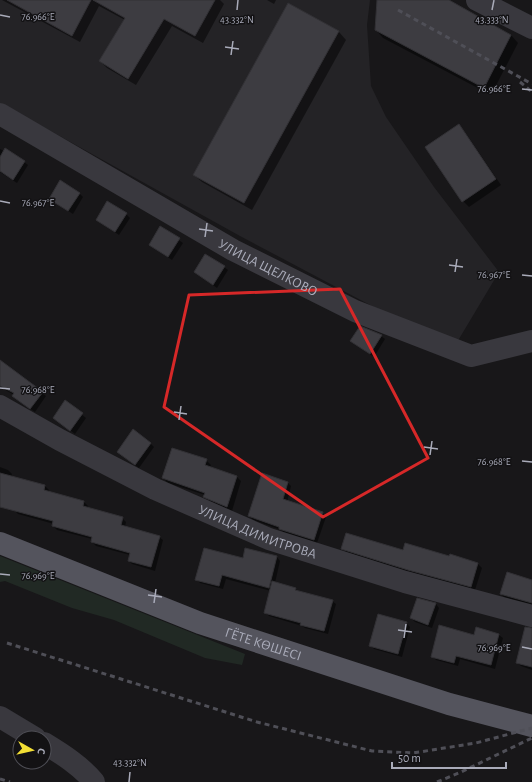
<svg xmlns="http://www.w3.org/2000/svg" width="532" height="782" viewBox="0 0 532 782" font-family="'Alegreya Sans',sans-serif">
	<rect width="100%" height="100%" fill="#181719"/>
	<!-- built -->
	<path fill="#242326" d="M0 0H370L367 25 371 86 386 117 434 187 499 272 453 349 240 236 0 103Z"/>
	<!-- green -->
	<path fill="#212924" d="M0 556 245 654 242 665 205 658 114 620 72 608 5 581 0 582Z"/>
	<!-- shadow -->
	<g fill="#0007">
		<path d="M2 0H220L224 4 203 43 172 26 136 85 107 68 100 61 125 20 99 6 80 42Z"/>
		<path d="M267 0H276L274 4Z"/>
		<path d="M378 0H447L511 35 518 43 491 95 383 38 376 30Z"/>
		<path d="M289 4 339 32 346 40 252 210 202 182 194 175Z"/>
		<path d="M458 125 464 131 501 185 469 207 463 201Z"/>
		<path d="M0 149 24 162 28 165 17 183 0 172Z"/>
		<path d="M79 193 83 197 73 214 50 199Z"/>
		<path d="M126 214 130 218 119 235 97 220Z"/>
		<path d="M161 228 183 243 172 260 150 245Z"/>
		<path d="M224 267 228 270 217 288 195 272Z"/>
		<path d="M381 336 385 339 374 357 351 341Z"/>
		<path d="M0 362 46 396 35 412 17 400 14 395 0 387Z"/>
		<path d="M66 402 86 418 75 434 58 421Z"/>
		<path d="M150 443 154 447 139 468 122 455Z"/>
		<path d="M206 460 211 465 210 468 236 476 241 481 232 511 210 501 205 495 168 483 163 478Z"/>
		<path d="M0 467 8 470 12 474 11 477 45 486 49 490 48 492 84 502 88 506 87 509 122 518 126 522 125 527 159 537 163 540 155 571 132 564 129 561 130 555 96 546 92 542V539L57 530 53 526 54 524 18 514 14 510 0 502Z"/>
		<path d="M288 483 291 486 287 502 322 513 326 517 317 543 283 532 281 530 253 520 249 516Z"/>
		<path d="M342 548 404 551 450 558 478 564 482 568 475 590 413 573 346 552Z"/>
		<path d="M277 557 280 561 275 583 295 589 298 591 332 601 336 604 328 634 305 628 302 626 269 616 265 612 271 591 226 579 223 589 200 583 196 579 243 560Z"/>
		<path d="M532 581V605L505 598 501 594Z"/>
		<path d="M436 604 439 608 432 628 415 622 411 618Z"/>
		<path d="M406 623 410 627 402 657 374 649 371 646Z"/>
		<path d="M476 629 499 635 503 638 495 669 460 659 458 666 436 660 432 656 474 636Z"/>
		<path d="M532 635V670L521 666 517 663Z"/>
	</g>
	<!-- building -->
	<g fill="#3d3c41" stroke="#323135">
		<path d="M7 0H91L72 36Z"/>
		<path d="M93 0H215L195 36 164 19 128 79 99 61 125 18Z"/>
		<path d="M377 0H449L511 35 484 88 375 30Z"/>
		<path d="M288 3 339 31 244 203 193 175Z"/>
		<path d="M459 124 496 179 462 202 425 147Z"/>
		<path d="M5 148 25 161 13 180 0 171V157Z"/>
		<path d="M60 180 80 193 68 211 49 199Z"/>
		<path d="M107 201 127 213 115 232 96 220Z"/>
		<path d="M160 226 180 238 168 257 149 245Z"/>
		<path d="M205 254 225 266 213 285 194 272Z"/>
		<path d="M360 326 382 335 370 354 350 341Z"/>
		<path d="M0 360 43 392 30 409 12 396 14 393 0 386Z"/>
		<path d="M65 400 83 413 70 431 53 418Z"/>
		<path d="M133 429 151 443 135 465 117 452Z"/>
		<path d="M172 448 207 459 205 465 237 476 227 507 203 497 205 493 162 478Z"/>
		<path d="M0 473 45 485 44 490 84 501 83 506 123 517 121 525 160 536 151 567 128 561 130 553 91 542 92 537 52 526 53 521 0 507Z"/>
		<path d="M262 473 288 482 283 499 323 512 314 540 279 529V527L248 516Z"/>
		<path d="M346 533 403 550 405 543 449 556 450 554 478 563 471 587 408 570 341 549Z"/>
		<path d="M204 548 243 558 245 548 277 556 269 588 222 575 219 586 195 580Z"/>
		<path d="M507 572 532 580V603L500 594Z"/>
		<path d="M272 581 296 588 295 590 333 600 324 631 300 625 301 623 264 613Z"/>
		<path d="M417 598 436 603 428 625 410 618Z"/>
		<path d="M378 614 407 622 398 654 369 646Z"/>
		<path d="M439 625 474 635 476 627 499 634 491 665 456 656 454 663 431 657Z"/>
		<path d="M525 627 532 628V667L516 663Z"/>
	</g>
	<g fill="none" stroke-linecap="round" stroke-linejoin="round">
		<!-- minor -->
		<g stroke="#39383e" stroke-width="22">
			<path d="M477 0 532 28"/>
			<path id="s1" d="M0 114 233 250 355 311 471 356 532 341"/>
			<path id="s2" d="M0 406 60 440 155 489 269 539 405 582 532 616"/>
			<path d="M0 717 35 738"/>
			<path d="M44 743C62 754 81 766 94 782"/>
		</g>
		<!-- major -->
		<path stroke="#54545d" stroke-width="22" id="s3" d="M0 543 200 623 449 704 532 726"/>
		<!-- rail -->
		<g stroke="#4f4f57" stroke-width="3" stroke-dasharray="5 4" stroke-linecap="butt">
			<path d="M398 10 532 84"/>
			<path d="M520 82 532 92"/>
			<path d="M7 643 257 722 372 751 413 753 476 743 532 728"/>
			<path d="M0 779 10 782"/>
			<path d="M437 782 461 772 532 738"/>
		</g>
	</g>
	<!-- marked area -->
	<path fill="none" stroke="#d62828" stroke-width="3" stroke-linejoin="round" d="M340 289 428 458 323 517 164 407 189 295Z"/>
	<!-- ticks -->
	<path fill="none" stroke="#a9abb9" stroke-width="1.5" d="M237 10 238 0M492 10 494 0M0 15 10 17M225 47 239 49M231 55 233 41M522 89 532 90M0 201 10 203M199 229 213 231M205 237 207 223M449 265 463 267M455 272 457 259M522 275 532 276M0 388 10 389M174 412 187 414M179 420 181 406M424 447 438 449M430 455 432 441M522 461 532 462M0 574 10 575M148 595 162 597M154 603 156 589M398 630 412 632M404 638 406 624M522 647 532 649M129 782 130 772"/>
	<g text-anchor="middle" stroke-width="3" stroke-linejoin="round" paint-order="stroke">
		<!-- street labels -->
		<g font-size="14" fill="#a9abb9" stroke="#131214">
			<text dy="5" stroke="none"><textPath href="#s1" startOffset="309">УЛИЦА ЩЕЛКОВО</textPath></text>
			<text dy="5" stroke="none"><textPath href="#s2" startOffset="287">УЛИЦА ДИМИТРОВА</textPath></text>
			<text dy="5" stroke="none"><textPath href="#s3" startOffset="282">ГЁТЕ КӨШЕСІ</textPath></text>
		</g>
	</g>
	<g font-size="10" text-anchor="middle" fill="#a9abb9" stroke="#131214" stroke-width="3" stroke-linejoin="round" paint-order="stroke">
		<text x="38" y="20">76.966°E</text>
		<text x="237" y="23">43.332°N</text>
		<text x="492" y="23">43.333°N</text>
		<text x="494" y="92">76.966°E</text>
		<text x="38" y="206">76.967°E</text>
		<text x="494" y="278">76.967°E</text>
		<text x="38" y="393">76.968°E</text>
		<text x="494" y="465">76.968°E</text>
		<text x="38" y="579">76.969°E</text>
		<text x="494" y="651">76.969°E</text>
		<text x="130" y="766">43.332°N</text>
	</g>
	<!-- north arrow -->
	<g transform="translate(32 750) rotate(98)"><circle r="19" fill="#131214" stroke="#4f4f56"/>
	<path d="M0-3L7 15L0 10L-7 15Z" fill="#f3df35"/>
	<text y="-6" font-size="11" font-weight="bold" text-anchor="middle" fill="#a9abb9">С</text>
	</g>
	<!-- scale -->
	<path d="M392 762v6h114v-6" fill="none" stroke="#a9abb9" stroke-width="2"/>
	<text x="398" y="762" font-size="12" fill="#a9abb9" stroke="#131214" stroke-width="3" paint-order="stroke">50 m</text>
</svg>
